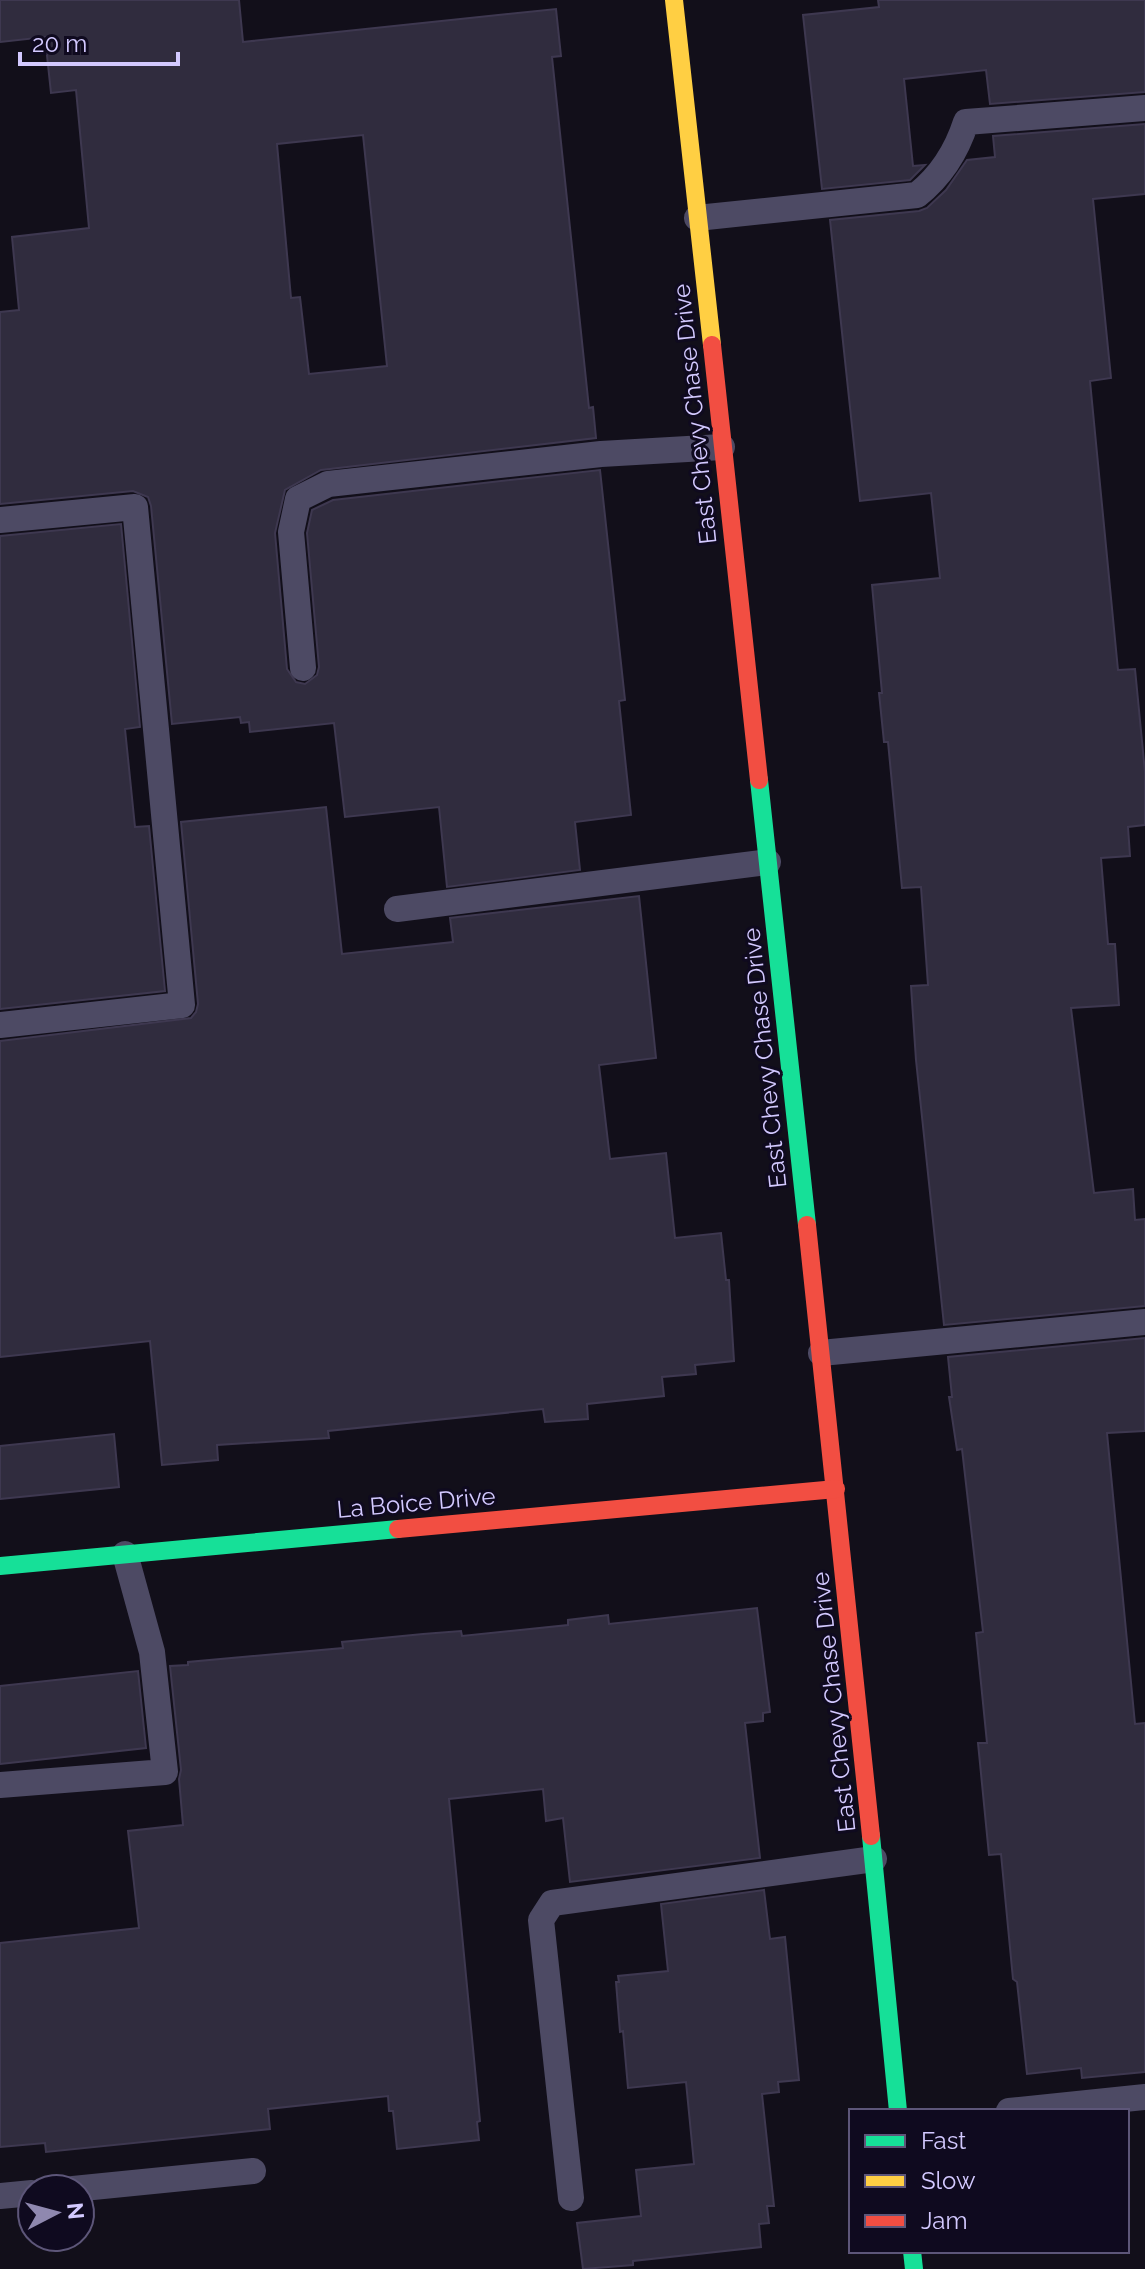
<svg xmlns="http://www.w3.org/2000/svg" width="1145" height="2269" viewBox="0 0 1145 2269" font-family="Raleway,sans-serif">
	<rect width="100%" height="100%" fill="#120f1a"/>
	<!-- building -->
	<g fill="#302c3e" stroke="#3e3850" stroke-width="2" fill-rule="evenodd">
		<path d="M0 0H239L243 42 556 9 561 56 552 57 589 408 593 407 596 438 321 470 285 490 275 533 287 669 296 682 305 684 317 675 319 667 307 533 312 510 333 500 600 470 625 700 619 701 631 815 575 822 580 870 447 887 439 807 345 817 334 723 250 732 249 722 241 723 240 717 172 724 151 506 148 497 133 491 0 504V312L19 310 12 237 89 228 76 90 51 93 45 37 0 42ZM363 135 387 366 309 374 300 297 291 298 277 144Z"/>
		<path d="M878 0H1145V92L990 104 986 70 904 79 913 166 925 165 910 180 822 189 803 15 879 7Z"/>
		<path d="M1145 124V194L1093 199 1111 378 1090 381 1118 670 1135 669 1145 772V825L1128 827 1130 856 1101 858 1108 944H1115L1119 1005 1071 1008 1094 1193 1133 1189 1135 1220 1145 1219V1306L944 1325 916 1060 911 986 928 985 921 887 902 888 888 742H884L879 693H882L872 585 940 578 931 493 860 501 830 220 919 211 927 208 946 190 967 160 995 157 993 136Z"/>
		<path d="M121 524 140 727 125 729 135 827 149 826 165 991 0 1009V536Z"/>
		<path d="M326 807 342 954 453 942 450 918 639 896 656 1058 599 1065 610 1159 666 1153 675 1238 721 1233 726 1280H729L734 1361 695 1365 696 1374 662 1377 664 1396 587 1404 588 1419 545 1422 543 1409 328 1431 329 1438 217 1445 218 1460 162 1465 150 1341 0 1357V1041L191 1018 196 1012 198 1004 181 822Z"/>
		<path d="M1145 1338V1431L1107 1433 1135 1724 1145 1723V2072L1082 2078 1081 2068 1027 2074 1017 1982 1013 1979 1001 1854 989 1855 978 1743H987L976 1633 983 1632 962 1449 957 1450 949 1397H952L948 1357Z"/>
		<path d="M114 1434 119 1487 0 1499V1446Z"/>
		<path d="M757 1608 770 1712 763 1713V1721L745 1723 760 1858 570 1882 563 1818 546 1821 543 1789 449 1799 480 2121 477 2122 479 2140 397 2149 393 2111H389L388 2096 268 2109 270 2129 46 2152 45 2143 0 2147V1943L139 1928 128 1831 183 1825 179 1779 181 1770 170 1666 188 1665V1662L343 1648 342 1642 423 1634 461 1631 462 1636 568 1625V1620L608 1615 609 1624Z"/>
		<path d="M138 1671 146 1748 0 1764V1686Z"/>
		<path d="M764 1890 770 1939 785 1937 799 2080 778 2082 779 2092 762 2094 774 2206H767L769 2223 759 2224 761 2247 633 2261V2265L583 2269 577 2223 641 2216 636 2170 694 2164 686 2082 628 2088 623 2031 620 2032 616 1982H619L618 1976 668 1971 661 1904Z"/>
	</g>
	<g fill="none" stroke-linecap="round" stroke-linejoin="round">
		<!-- lane -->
		<g stroke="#4d4a64" stroke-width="26">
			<path d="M697 218 917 195C941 176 957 150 966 122L1145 108"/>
			<path d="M0 520 135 507 182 1005 0 1025"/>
			<path d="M303 668 291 532 298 499 328 484 601 454 722 447"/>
			<path d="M397 909 768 862"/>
			<path d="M821 1353 1145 1322"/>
			<path d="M0 1785 165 1772 152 1652 125 1554"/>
			<path d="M1009 2111 1145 2097"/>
			<path d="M73 2189 253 2171"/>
			<path d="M0 2196 32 2193"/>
			<path d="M571 2198 541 1920 552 1903 874 1859"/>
		</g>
		<!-- fast -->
		<g stroke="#16e098" stroke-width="18">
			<path d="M759 780 807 1225"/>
			<path d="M0 1566 398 1529"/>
			<path d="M871 1836 898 2111"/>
			<path d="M912 2251 914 2269"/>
		</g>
		<!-- slow -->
		<path stroke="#ffcf43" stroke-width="18" d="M674 0 712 345"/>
		<!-- jam -->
		<g stroke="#f24e42" stroke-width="18">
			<path d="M712 345 759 780"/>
			<path d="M807 1225 871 1836"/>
			<path d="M398 1529 836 1489"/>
		</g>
	</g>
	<g text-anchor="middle" stroke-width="6" stroke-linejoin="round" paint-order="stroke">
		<!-- street labels -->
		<g font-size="24" fill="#d3c9ff" stroke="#0f0a1f">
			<text transform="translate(695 414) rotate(-96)" y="8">East Chevy Chase Drive</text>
			<text transform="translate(765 1058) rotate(-96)" y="8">East Chevy Chase Drive</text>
			<text transform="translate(416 1503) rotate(-5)" y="8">La Boice Drive</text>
			<text transform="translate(834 1702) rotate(-96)" y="8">East Chevy Chase Drive</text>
		</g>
	</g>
	<!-- legend -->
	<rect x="849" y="2109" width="280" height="144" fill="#0f0a1f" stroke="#5d5679" stroke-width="2"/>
	<rect x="865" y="2135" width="40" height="12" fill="#16e098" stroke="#5d5679" stroke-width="2"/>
	<text x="921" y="2149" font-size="24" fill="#d3c9ff">Fast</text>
	<rect x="865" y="2175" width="40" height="12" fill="#ffcf43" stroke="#5d5679" stroke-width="2"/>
	<text x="921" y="2189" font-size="24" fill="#d3c9ff">Slow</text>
	<rect x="865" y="2215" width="40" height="12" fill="#f24e42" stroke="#5d5679" stroke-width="2"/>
	<text x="921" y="2229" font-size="24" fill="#d3c9ff">Jam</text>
	<!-- north arrow -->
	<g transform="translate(56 2213) rotate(84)"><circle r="38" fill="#0f0a1f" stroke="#5d5679" stroke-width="2"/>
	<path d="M0-6L14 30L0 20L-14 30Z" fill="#8f88af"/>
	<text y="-12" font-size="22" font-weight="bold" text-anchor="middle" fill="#d3c9ff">N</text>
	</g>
	<!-- scale -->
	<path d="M20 52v12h158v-12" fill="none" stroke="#d3c9ff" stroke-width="4"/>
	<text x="32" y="52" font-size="24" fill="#d3c9ff" stroke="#0f0a1f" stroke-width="6" paint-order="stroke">20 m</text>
</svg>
